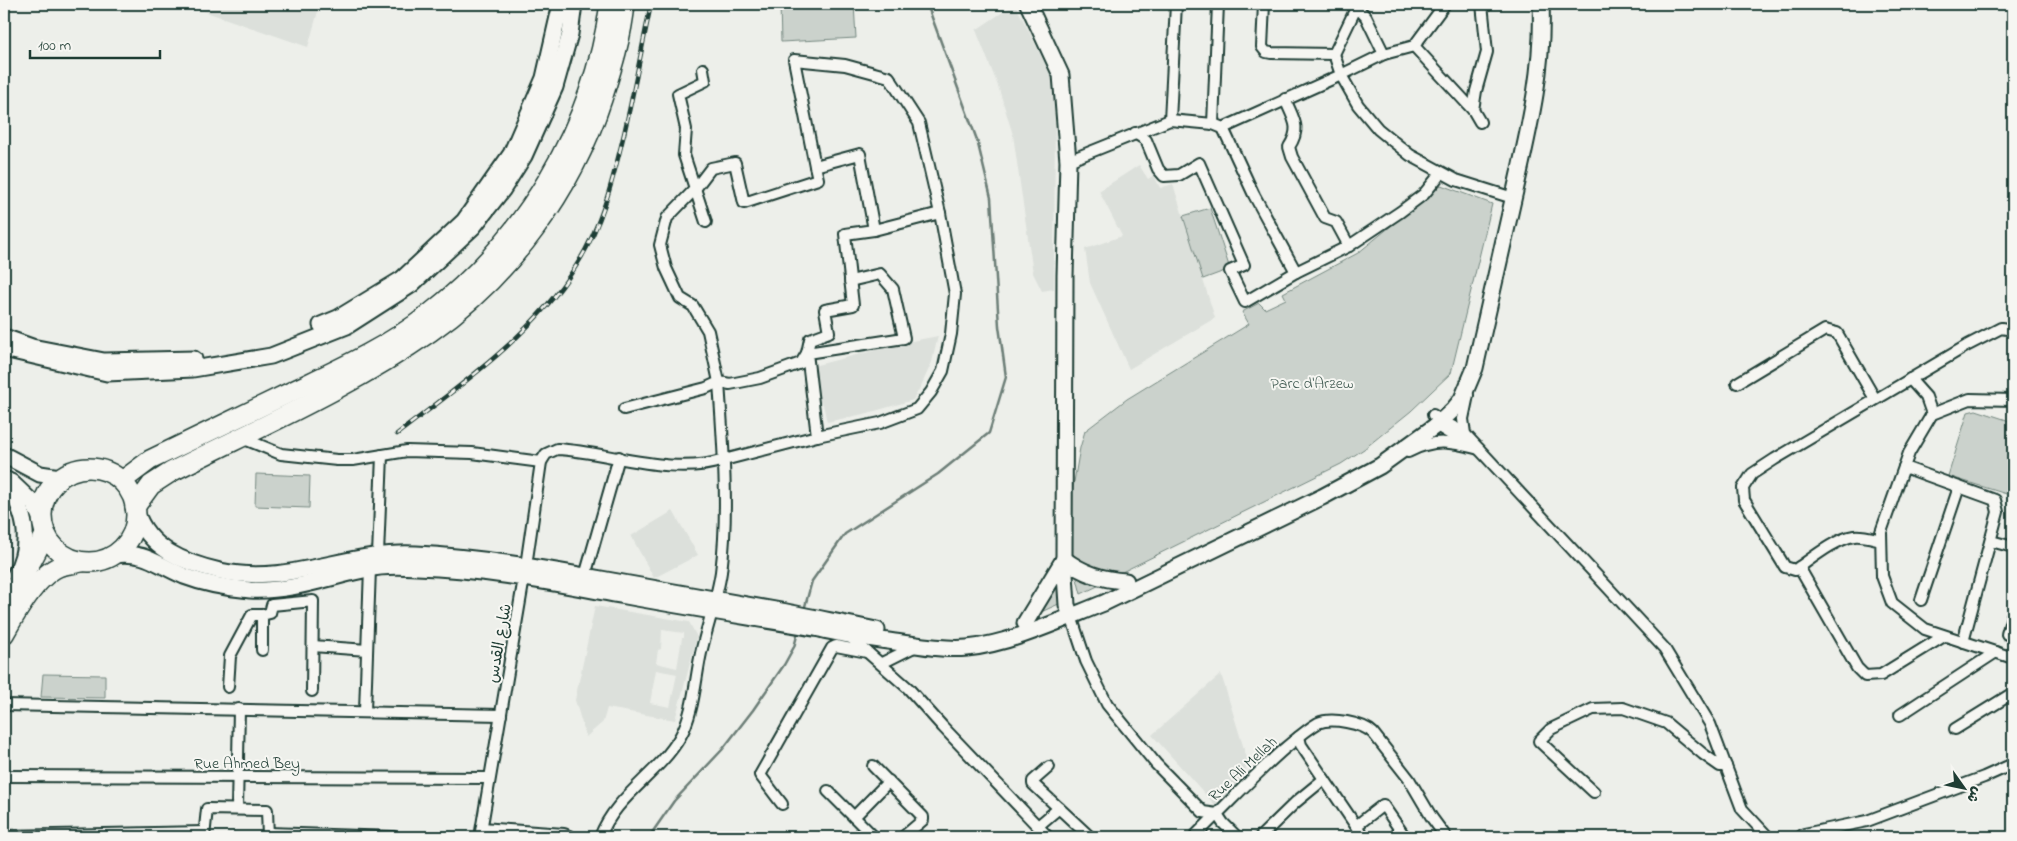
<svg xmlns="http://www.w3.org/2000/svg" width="2017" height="841" viewBox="0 0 2017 841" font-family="'Indie Flower','Playpen Sans Arabic',sans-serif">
	<rect width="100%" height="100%" fill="#edefea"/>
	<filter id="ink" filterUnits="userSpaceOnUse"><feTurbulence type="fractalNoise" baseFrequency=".02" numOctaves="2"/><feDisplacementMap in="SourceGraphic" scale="10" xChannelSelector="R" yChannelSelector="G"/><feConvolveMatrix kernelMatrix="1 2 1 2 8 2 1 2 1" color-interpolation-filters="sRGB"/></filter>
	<g filter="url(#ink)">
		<!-- built -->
		<g fill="#dce0db" fill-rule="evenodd">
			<path d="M183 4H320L308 47Z"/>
			<path d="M1015 4 1052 77 1055 101 1054 289 1042 291 1033 273 1013 135 998 86 976 30Z"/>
			<path d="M1139 165 1148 179 1154 175 1160 188 1173 184 1215 318 1129 369 1090 283 1085 249 1122 236 1099 191Z"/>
			<path d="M938 336 932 362 921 386 913 400 868 413 827 422 823 404 819 403 813 366 907 342Z"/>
			<path d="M673 511 698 555 654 578 631 536Z"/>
			<path d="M595 606 689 622 697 637 675 720 607 708 603 722 586 737 575 700ZM662 630 684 633V638H682L677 668 656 663 658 650 661 649ZM656 670 677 674 670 707 650 703Z"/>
			<path d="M1221 674 1248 762 1242 780 1215 805 1152 735Z"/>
		</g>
		<!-- green -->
		<g fill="#cbd2cc" stroke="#758880">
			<path d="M780 4H854L856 38 781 42Z"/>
			<path d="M1441 185 1492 204 1451 373 1411 411 1364 449 1341 464 1118 574 1098 573 1079 564 1071 552V499L1080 448 1085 431 1127 399 1249 324 1242 312 1259 303 1265 309 1286 299 1283 293 1358 253Z"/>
			<path d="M1210 208 1230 269 1203 279 1183 216Z"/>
			<path d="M1976 410 2013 422V496L1948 476 1968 412Z"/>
			<path d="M256 474 310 476 309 508 255 506Z"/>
			<path d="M1075 571 1102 584 1081 594Z"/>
			<path d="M1058 580 1063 602 1039 613Z"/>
			<path d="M43 674 105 675V698L41 697Z"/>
		</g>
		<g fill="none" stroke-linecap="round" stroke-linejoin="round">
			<!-- stream -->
			<g stroke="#6c7e77" stroke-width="2.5">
				<path d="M804 610 812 581 845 534 938 474 989 433 1006 377 999 326 991 198 977 140 927 4"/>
				<path d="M649 837 674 801 722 750 753 710 784 665 794 647 798 632"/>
			</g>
			<defs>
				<g id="street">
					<path d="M1264 4 1262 47 1266 52 1271 53 1334 54 1341 75 1384 54 1414 46 1473 110 1480 122"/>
					<path d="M1356 6 1366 17 1384 54"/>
					<path d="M1414 46 1445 4"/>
					<path d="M1334 54 1358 4"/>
					<path d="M703 69 705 81 678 94 686 129 684 155 706 222"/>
					<path d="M1285 99C1293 119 1302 127 1289 147L1292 157 1325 218 1336 222 1349 246"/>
					<path d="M1473 110 1476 91 1487 52 1482 4"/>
					<path d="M1170 120 1176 4"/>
					<path d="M1213 124 1218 4"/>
					<path d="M1223 128 1254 195 1296 272 1349 246 1400 212 1424 194 1441 173"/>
					<path d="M1135 133 1146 140 1158 169 1164 176 1179 175 1199 163 1244 265 1230 271 1245 302 1296 272"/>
					<path d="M1068 161 1170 120 1213 124 1223 128 1341 75 1358 105 1378 129 1410 155 1456 180 1513 198"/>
					<path d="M874 230 940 213"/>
					<path d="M1910 379 1926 397 1932 414"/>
					<path d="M1737 383 1825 330 1837 333 1875 399"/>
					<path d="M1468 395 1463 419 1465 434 1664 648 1710 724 1742 809 1768 837"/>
					<path d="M2013 400 1970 399 1932 414 1909 453 1881 532 1882 576 1892 603 1925 629 2013 658"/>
					<path d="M624 409 706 388 719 382 708 331 693 306 680 298 666 268 660 245 667 218 695 189 711 168 735 163 744 203 818 179 815 166"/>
					<path d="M1433 415C1443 424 1455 425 1465 434"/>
					<path d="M1441 421 1442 429 1463 442"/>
					<path d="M817 436 807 353 904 338 893 289 880 274 850 281"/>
					<path d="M242 438 281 454 337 460H353L407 451 472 453 541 462"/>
					<path d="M1408 452C1435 438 1451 442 1479 449"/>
					<path d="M1904 467 1995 500 1998 512 1963 642"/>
					<path d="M1881 540C1872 538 1863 535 1854 536 1835 539 1810 560 1795 570L1785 567 1744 500 1743 488 1752 474 1775 459 1968 345 2001 328 2013 330"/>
					<path d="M1991 541 2013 547"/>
					<path d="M378 555 382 455"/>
					<path d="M1799 567 1857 668 1865 676 1881 675 1944 636"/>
					<path d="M585 576 619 457"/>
					<path d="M1921 600 1959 487"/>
					<path d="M1071 616 1086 661 1107 704 1156 764 1203 812 1217 814C1239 792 1260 770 1284 749 1295 740 1306 730 1318 723 1331 717 1363 723 1373 733L1409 779 1432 818 1446 837"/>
					<path d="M2007 634 2013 613"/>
					<path d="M849 636 908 688 943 727 1048 837"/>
					<path d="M313 646 367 650"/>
					<path d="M262 650V615L270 613 272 605 313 601 312 691"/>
					<path d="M882 663 916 646"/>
					<path d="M228 687 230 656 252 615H262"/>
					<path d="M4 705 501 715"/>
					<path d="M365 711 370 568"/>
					<path d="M1900 715 1996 652"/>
					<path d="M1955 729 2013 693"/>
					<path d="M1299 737 1301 745 1356 826 1383 805 1405 837"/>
					<path d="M873 766 923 817V820L903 837"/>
					<path d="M1049 767 1033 781V784L1090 837"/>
					<path d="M4 776 489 778"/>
					<path d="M828 791 874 837"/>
					<path d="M1594 792 1539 741 1551 729 1593 709 1623 708 1666 723 1703 754 1720 766H1726"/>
					<path d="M782 804 760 775 832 648 836 646 867 652"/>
					<path d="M237 808 239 709"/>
					<path d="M854 817 889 781"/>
					<path d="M1038 826 1059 808"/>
					<path d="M1356 826 1364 837"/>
					<path d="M482 828 564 834 571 837"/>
					<path d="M268 833 393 837"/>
					<path d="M4 836 204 832"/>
					<path d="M204 837 207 809 267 810 268 837"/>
					<path d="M480 837 526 566 541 462 546 454 557 449C610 452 672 477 724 460L817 436 880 423 917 409 931 392 943 371 951 334 955 294 940 213 919 123 889 77 845 65 794 60 815 166 860 154 874 230 845 234 853 305 825 310 829 332 810 339 807 353 801 363 760 378 730 384 719 382C723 445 729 509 721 572 717 599 707 626 701 653 695 680 694 713 680 737 659 774 615 796 600 837"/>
					<path d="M1194 837 1217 814 1223 823 1237 837"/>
					<path d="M1260 837 1296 802 1324 779"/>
					<path d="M1800 837 1804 834 1867 821 1984 777 2013 764"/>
				</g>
				<g id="secondary">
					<path d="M1028 4 1061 75 1068 161 1065 276 1064 559 1067 605 1071 616"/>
					<path d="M321 325 338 318 402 279 464 221 511 154 544 78 561 4"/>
					<path d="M4 337 32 347 104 361 194 359"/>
					<path d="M4 349 107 373 193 369 271 356 347 326 411 285 473 227 503 189 524 156 555 87 570 34 574 4"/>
					<path d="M4 455 40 474 60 477"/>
					<path d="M7 480C24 513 34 540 15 575"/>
					<path d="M11 482 33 503 41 519"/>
					<path d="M136 511C148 549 185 563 220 571 291 586 348 550 416 554 478 557 540 568 601 579 661 590 721 600 781 611 813 617 845 624 877 630"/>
					<path d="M113 555C147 551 155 564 184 576 205 584 227 588 250 590 292 592 328 577 368 569 384 565 402 566 417 567 486 569 559 584 626 596 691 608 756 618 820 629 847 636 875 639 902 643 923 646 946 650 967 648 1010 644 1063 619 1104 603L1322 497 1380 466 1438 424 1453 410 1462 399 1475 368C1488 309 1502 250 1515 191 1529 129 1544 68 1541 4"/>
					<path d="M1025 623 1064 559C1082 573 1103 580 1126 581"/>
				</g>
				<g id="highway">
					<circle cx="89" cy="515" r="47"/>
					<path d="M122 481 150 460C199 436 248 413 297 389 341 368 389 346 428 315 526 239 593 127 610 4"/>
					<path d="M135 507 151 485 171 472C258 428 350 388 430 332 510 276 572 191 602 99 612 68 622 36 625 4"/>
					<path d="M4 603 32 560 45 535"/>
					<path d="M4 634C16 613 36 577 58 567 65 564 74 564 81 562"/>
				</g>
			</defs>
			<!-- street casing -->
			<use href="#street" stroke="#1f3d34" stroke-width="14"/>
			<!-- secondary casing -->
			<use href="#secondary" stroke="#1f3d34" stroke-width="19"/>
			<!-- highway casing -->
			<use href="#highway" stroke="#1f3d34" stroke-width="22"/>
			<!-- street -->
			<use href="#street" stroke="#f6f6f2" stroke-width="10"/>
			<!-- secondary -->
			<use href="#secondary" stroke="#f6f6f2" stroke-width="15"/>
			<!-- highway -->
			<use href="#highway" stroke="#f6f6f2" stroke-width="19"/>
			<defs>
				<path id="rail" d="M397 434C462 384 532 336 576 266 602 226 613 179 624 134 634 91 642 47 651 4"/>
			</defs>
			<!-- rail casing -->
			<use href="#rail" stroke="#1f3d34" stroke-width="4.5"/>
			<!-- rail -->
			<use href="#rail" stroke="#f6f6f2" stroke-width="2.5" stroke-dasharray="8" stroke-linecap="butt"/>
		</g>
	</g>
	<g text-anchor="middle" stroke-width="4" stroke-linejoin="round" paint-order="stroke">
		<!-- park labels -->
		<g font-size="16" fill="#415b52" stroke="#f6f6f2">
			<text x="1312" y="388">Parc d'Arzew</text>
		</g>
		<!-- street labels -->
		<g font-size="16" fill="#1f3d34" stroke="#f6f6f2">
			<text transform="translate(498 643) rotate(-80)" y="6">شارع القدس</text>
			<text x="247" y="768">Rue Ahmed Bey</text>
			<text transform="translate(1242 768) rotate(-43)" y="6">Rue Ali Mellah</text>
		</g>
	</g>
	<!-- margin -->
	<rect width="2017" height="841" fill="none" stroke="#f6f6f2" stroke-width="20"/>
	<rect x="10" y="10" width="1997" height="821" fill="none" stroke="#1f3d34" stroke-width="2" filter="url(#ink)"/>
	<!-- north arrow -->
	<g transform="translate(1964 788) rotate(123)" stroke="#f6f6f2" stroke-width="4" paint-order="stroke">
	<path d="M0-4L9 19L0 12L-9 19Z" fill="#1f3d34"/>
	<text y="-8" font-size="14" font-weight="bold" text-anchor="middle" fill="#1f3d34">ش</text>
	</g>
	<!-- scale -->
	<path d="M30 50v8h130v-8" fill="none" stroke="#1f3d34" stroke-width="2.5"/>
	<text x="38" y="50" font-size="15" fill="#1f3d34" stroke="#f6f6f2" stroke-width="4" paint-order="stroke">100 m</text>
</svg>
